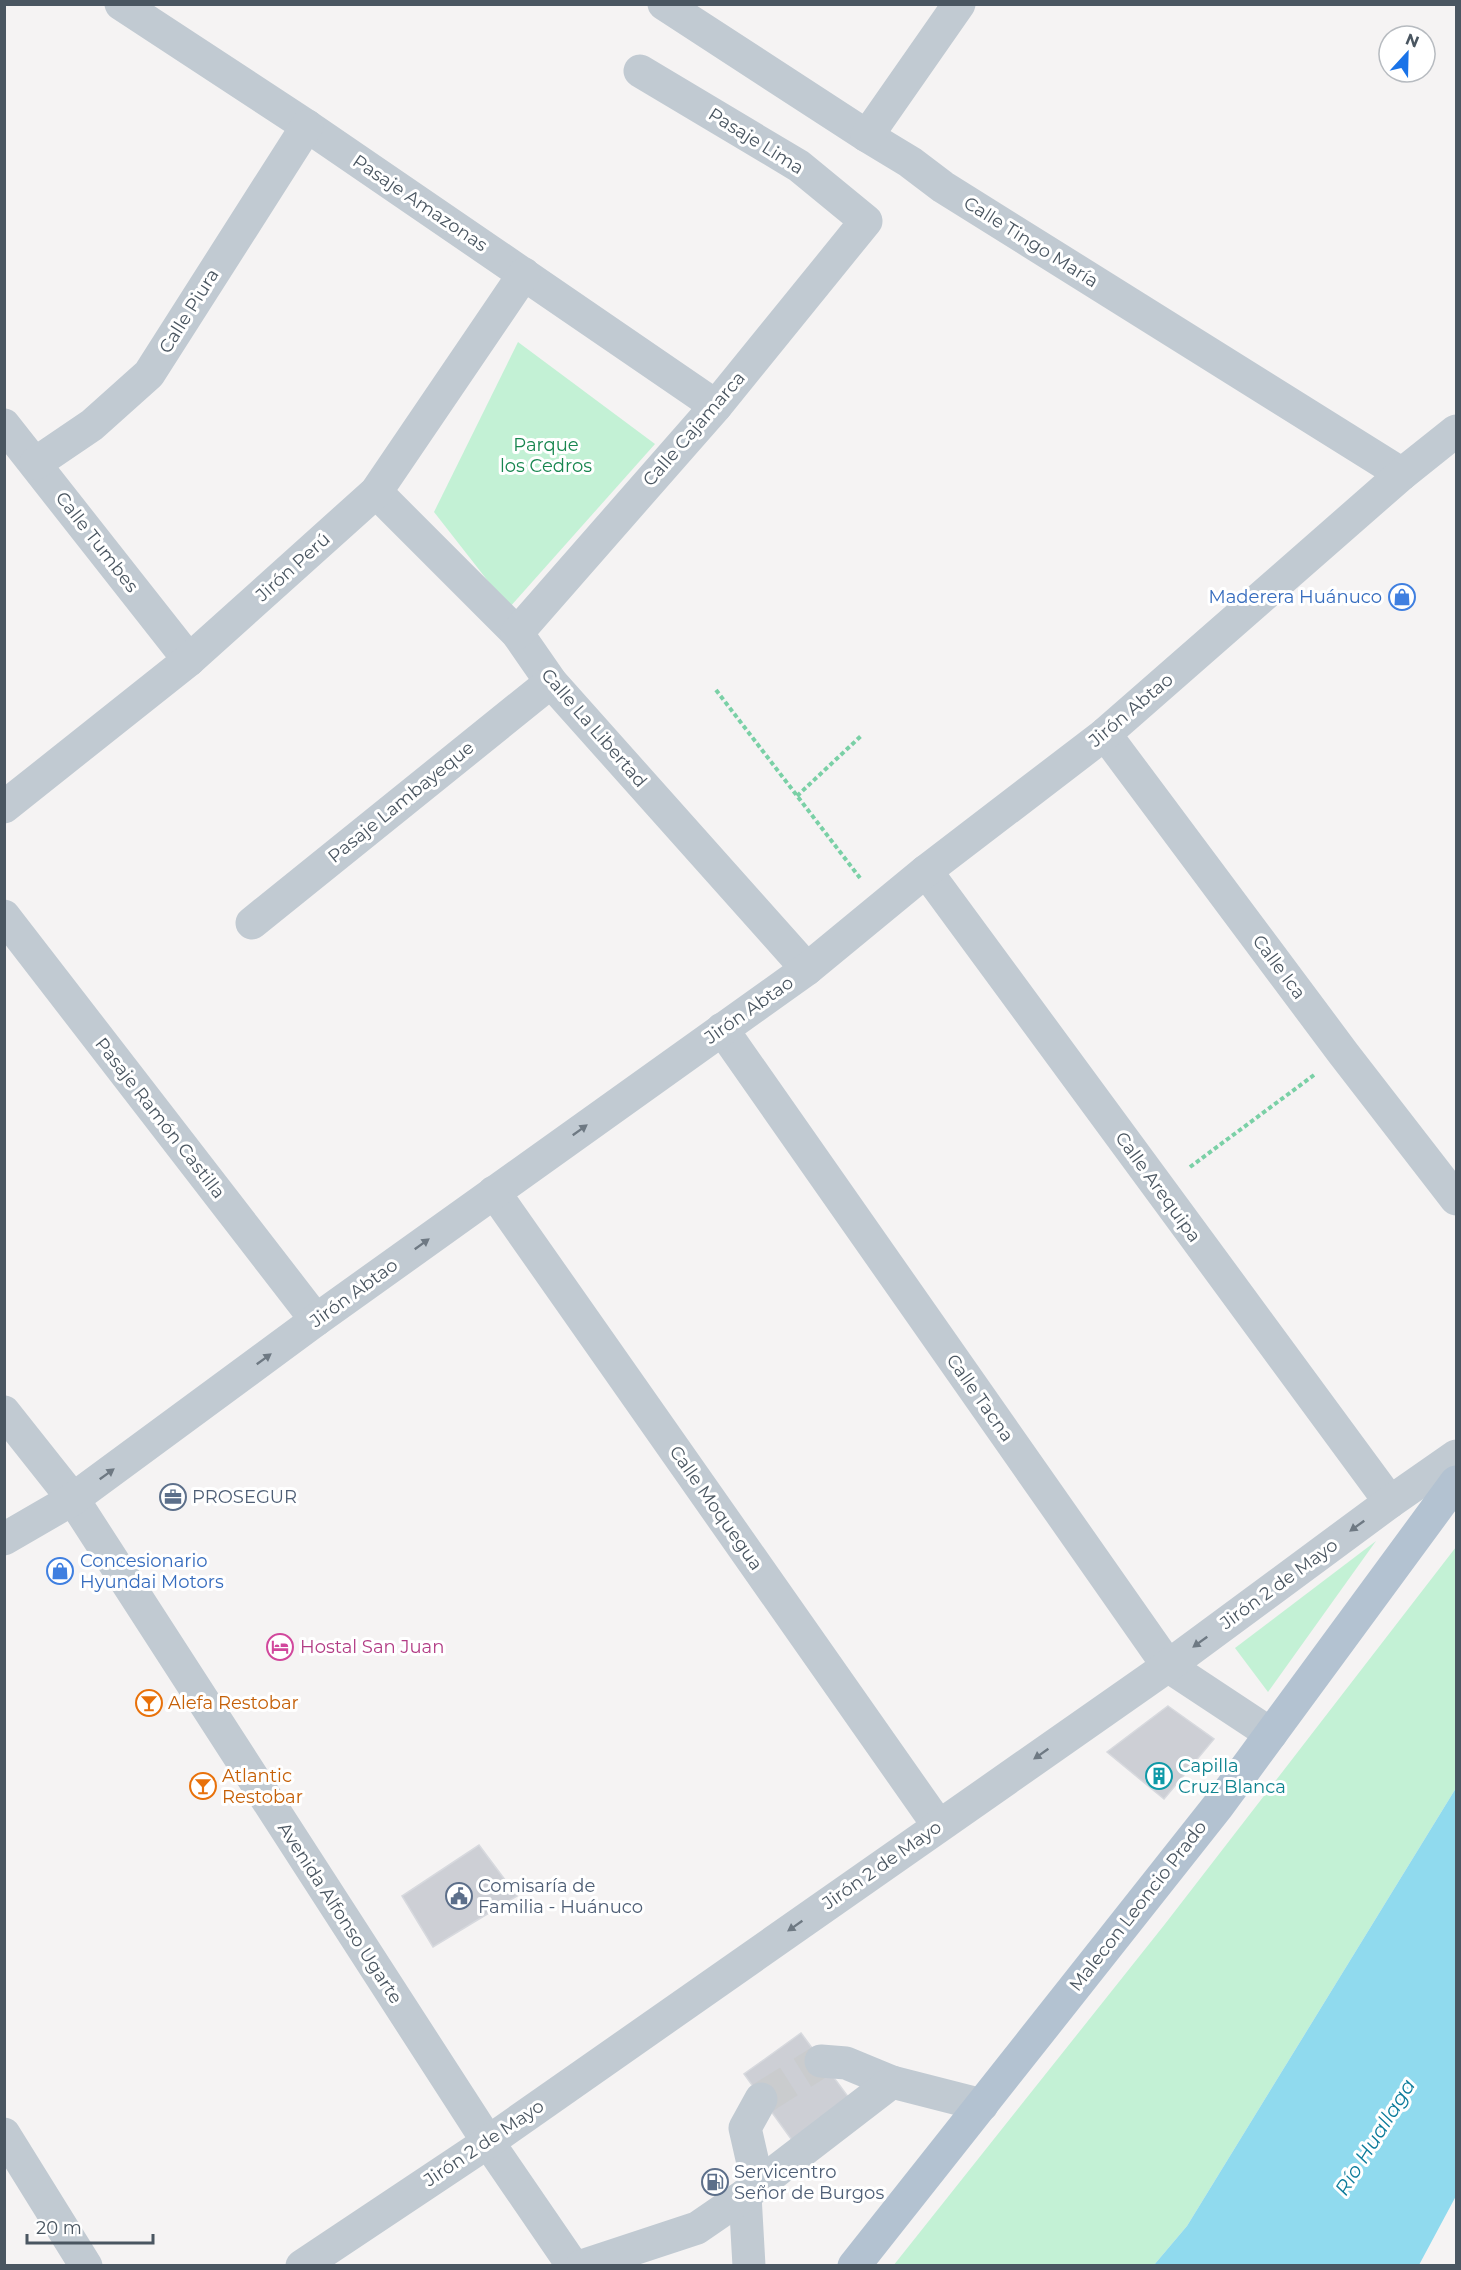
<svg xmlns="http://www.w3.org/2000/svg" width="1461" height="2270" viewBox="0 0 1461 2270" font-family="Montserrat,sans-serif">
	<rect width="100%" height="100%" fill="#f5f3f3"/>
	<!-- green -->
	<g fill="#c3f1d5">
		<path d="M518 342 655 444 509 608 434 512Z"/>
		<path d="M1376 1541 1268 1692 1235 1648Z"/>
		<path d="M1456 1547V1788L1187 2226 1154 2265 893 2266 1165 1924Z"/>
	</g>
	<!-- water -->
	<path fill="#90daee" d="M1456 1788V2196L1419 2265H1154L1187 2226Z"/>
	<!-- building -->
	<g fill="#cdcfd5" stroke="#d7d9de" stroke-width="1.5">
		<path d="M1168 1706 1214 1739 1164 1799 1107 1752Z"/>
		<path d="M479 1845 517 1896 433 1947 402 1896Z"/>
		<path d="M801 2033 852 2102 794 2143 744 2074Z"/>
	</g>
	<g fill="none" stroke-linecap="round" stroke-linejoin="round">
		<!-- minor-tunnel -->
		<path stroke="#caccce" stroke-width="33" stroke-dasharray="33 16" stroke-linecap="butt" d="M761 2099 821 2061"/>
		<!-- path -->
		<g stroke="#7ad0a6" stroke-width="4" stroke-dasharray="4.5 3" stroke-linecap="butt">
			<path d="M716 690 860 878"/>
			<path d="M797 796 862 735"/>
			<path d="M1190 1167 1314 1075"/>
		</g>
		<!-- minor -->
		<g stroke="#c1cad2" stroke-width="33">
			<path d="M121 4 307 126 716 406"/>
			<path d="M664 4 867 136 910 162 943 187 1402 474"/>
			<path d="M867 136 959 4"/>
			<path d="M4 425 189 660"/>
			<path d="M36 463 92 425 149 374 307 126"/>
			<path d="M376 492 517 633 551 682 807 969"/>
			<path d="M517 633 716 406 866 221 799 166 640 71"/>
			<path d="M1105 734 1343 1053 1456 1199"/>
			<path d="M4 807 189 660 376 492 524 274"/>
			<path d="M926 871 1390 1502"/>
			<path d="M4 916 316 1320"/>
			<path d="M252 923 551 682"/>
			<path d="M722 1029 1168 1666 1271 1734"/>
			<path d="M494 1192 938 1825"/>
			<path d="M4 1412 73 1499 488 2142 573 2266"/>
			<path d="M4 1539 73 1499 316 1320 807 969 926 871 1105 734 1402 474 1456 431"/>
			<path d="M821 2061 846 2063 892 2082"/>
			<path d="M4 2134 86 2266"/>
			<path d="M758 2185 745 2128 761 2099"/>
			<path d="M745 2195 749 2266"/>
			<path d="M302 2266 488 2142 1168 1666 1390 1502 1456 1456"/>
			<path d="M582 2266 697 2228 745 2195 892 2082 982 2105"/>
		</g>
		<!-- major -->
		<path stroke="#b3c2d1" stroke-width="33" d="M854 2266 1218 1806 1456 1482"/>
	</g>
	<!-- one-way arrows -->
	<defs><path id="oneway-solid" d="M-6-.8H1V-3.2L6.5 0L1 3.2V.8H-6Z" transform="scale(1.5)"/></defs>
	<g fill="#6e7983">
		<use href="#oneway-solid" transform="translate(580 1130) rotate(-36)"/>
		<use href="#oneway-solid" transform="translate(422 1244) rotate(-36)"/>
		<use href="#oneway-solid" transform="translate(264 1359) rotate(-36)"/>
		<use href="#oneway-solid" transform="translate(107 1474) rotate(-36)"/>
		<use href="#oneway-solid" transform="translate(1357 1526) rotate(144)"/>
		<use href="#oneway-solid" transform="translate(1200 1642) rotate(144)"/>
		<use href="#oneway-solid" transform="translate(1041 1754) rotate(145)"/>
		<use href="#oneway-solid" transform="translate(795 1926) rotate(145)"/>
	</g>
	<!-- icons -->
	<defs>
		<symbol id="shop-ring" viewBox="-11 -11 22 22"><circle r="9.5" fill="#fff" stroke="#3f7fe0" stroke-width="1.5"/><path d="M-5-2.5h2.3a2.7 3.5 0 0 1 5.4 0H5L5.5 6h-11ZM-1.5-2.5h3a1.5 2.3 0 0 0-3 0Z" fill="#3f7fe0"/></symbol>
		<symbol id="office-ring" viewBox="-11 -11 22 22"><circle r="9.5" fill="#fff" stroke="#5c6f8a" stroke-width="1.5"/><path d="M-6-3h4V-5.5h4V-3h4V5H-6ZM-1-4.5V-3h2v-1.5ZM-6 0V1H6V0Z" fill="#5c6f8a"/></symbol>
		<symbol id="hotel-ring" viewBox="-11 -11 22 22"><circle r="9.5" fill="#fff" stroke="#d1479c" stroke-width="1.5"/><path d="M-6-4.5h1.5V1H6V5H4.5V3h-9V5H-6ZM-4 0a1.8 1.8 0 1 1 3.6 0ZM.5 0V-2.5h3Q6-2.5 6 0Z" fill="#d1479c"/></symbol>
		<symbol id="bar-ring" viewBox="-11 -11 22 22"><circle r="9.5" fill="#fff" stroke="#e8710a" stroke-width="1.5"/><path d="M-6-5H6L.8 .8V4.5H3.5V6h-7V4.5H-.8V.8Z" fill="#e8710a"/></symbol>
		<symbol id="building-ring" viewBox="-11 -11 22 22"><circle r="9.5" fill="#fff" stroke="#0f9aa8" stroke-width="1.5"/><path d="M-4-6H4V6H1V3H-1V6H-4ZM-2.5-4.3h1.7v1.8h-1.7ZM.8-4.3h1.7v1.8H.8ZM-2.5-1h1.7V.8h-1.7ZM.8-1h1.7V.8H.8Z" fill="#0f9aa8"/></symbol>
		<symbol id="civic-ring" viewBox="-11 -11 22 22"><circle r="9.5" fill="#fff" stroke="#5c6f8a" stroke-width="1.5"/><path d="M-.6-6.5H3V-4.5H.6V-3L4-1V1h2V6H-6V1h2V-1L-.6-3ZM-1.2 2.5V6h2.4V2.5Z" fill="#5c6f8a"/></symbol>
		<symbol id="fuel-ring" viewBox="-11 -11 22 22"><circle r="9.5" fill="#fff" stroke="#5c6f8a" stroke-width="1.5"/><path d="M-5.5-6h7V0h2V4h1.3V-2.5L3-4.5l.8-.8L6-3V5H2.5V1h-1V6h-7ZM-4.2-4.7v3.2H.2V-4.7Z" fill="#5c6f8a"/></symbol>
	</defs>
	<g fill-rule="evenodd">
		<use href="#shop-ring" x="1387" y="582" width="30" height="30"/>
		<use href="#office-ring" x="158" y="1482" width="30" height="30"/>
		<use href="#shop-ring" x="45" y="1556" width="30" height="30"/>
		<use href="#hotel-ring" x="265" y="1632" width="30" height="30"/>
		<use href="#bar-ring" x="134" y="1688" width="30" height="30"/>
		<use href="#building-ring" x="1144" y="1761" width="30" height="30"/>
		<use href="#bar-ring" x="188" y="1771" width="30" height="30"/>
		<use href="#civic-ring" x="444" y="1881" width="30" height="30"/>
		<use href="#fuel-ring" x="700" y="2167" width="30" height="30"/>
	</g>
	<g text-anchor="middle" stroke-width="6" stroke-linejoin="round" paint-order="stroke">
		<!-- street labels -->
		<g font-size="18" fill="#4a5661" stroke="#fff">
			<text transform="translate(756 141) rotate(32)" y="6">Pasaje Lima</text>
			<text transform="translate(420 203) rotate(34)" y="6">Pasaje Amazonas</text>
			<text transform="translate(1031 242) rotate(32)" y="6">Calle Tingo María</text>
			<text transform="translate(189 311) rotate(-58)" y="6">Calle Piura</text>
			<text transform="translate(694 429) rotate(-49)" y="6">Calle Cajamarca</text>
			<text transform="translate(97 542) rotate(52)" y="6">Calle Tumbes</text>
			<text transform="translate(293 567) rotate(-42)" y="6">Jirón Perú</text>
			<text transform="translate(1131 710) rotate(-40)" y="6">Jirón Abtao</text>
			<text transform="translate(594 728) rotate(49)" y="6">Calle La Libertad</text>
			<text transform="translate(401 802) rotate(-39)" y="6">Pasaje Lambayeque</text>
			<text transform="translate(1279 967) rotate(53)" y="6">Calle Ica</text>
			<text transform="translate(749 1010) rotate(-35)" y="6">Jirón Abtao</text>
			<text transform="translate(160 1118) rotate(52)" y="6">Pasaje Ramón Castilla</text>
			<text transform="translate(1158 1187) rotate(54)" y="6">Calle Arequipa</text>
			<text transform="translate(354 1293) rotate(-36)" y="6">Jirón Abtao</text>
			<text transform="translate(980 1398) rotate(55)" y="6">Calle Tacna</text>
			<text transform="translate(716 1508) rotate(55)" y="6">Calle Moquegua</text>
			<text transform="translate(1279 1584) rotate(-36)" y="6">Jirón 2 de Mayo</text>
			<text transform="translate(882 1865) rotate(-35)" y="6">Jirón 2 de Mayo</text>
			<text transform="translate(1138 1906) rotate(-52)" y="6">Malecon Leoncio Prado</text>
			<text transform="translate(340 1913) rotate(57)" y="6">Avenida Alfonso Ugarte</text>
			<text transform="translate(484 2143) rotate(-34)" y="6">Jirón 2 de Mayo</text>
		</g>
		<!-- park labels -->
		<g font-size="18" fill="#17864f" stroke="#fff">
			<text x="546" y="451">Parque<tspan x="546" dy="21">los Cedros</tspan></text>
		</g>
		<!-- shop labels -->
		<g font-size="18" fill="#366cbe" stroke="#fff" text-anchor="end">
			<text x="1382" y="603">Maderera Huánuco</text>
			<text x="80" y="1567" text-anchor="start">Concesionario<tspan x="80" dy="21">Hyundai Motors</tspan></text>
		</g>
		<!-- service labels -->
		<g font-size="18" fill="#4e5e75" stroke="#fff" text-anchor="start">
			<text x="192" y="1503">PROSEGUR</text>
			<text x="478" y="1892">Comisaría de<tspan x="478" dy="21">Familia - Huánuco</tspan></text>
			<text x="734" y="2178">Servicentro<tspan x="734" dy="21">Señor de Burgos</tspan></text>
		</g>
		<!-- hotel labels -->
		<g font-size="18" fill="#b23c85" stroke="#fff" text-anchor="start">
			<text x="300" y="1653">Hostal San Juan</text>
		</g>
		<!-- food labels -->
		<g font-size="18" fill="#c56008" stroke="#fff" text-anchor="start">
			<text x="168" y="1709">Alefa Restobar</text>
			<text x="222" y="1782">Atlantic<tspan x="222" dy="21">Restobar</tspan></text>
		</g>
		<!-- culture labels -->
		<g font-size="18" fill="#0d838f" stroke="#fff" text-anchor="start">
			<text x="1178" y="1772">Capilla<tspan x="1178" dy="21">Cruz Blanca</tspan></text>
		</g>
		<!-- water labels -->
		<g font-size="20" font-style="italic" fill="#0c7c9b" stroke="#fff">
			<text transform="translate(1375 2137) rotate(-58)" y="7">Río Huallaga</text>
		</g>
	</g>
	<!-- border -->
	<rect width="1461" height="2270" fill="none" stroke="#4a5661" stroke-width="12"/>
	<!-- north arrow -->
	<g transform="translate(1407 54) rotate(22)"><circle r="28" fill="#ffffff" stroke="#b7bbc0" stroke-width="1.5"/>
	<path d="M0-4.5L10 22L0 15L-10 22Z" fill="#1a73e8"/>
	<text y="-9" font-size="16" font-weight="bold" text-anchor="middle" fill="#4a5661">N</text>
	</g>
	<!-- scale -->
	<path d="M27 2234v9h126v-9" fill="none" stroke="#4a5661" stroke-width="3"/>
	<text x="36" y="2234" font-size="18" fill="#4a5661" stroke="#ffffff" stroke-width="4.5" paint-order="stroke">20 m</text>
</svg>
